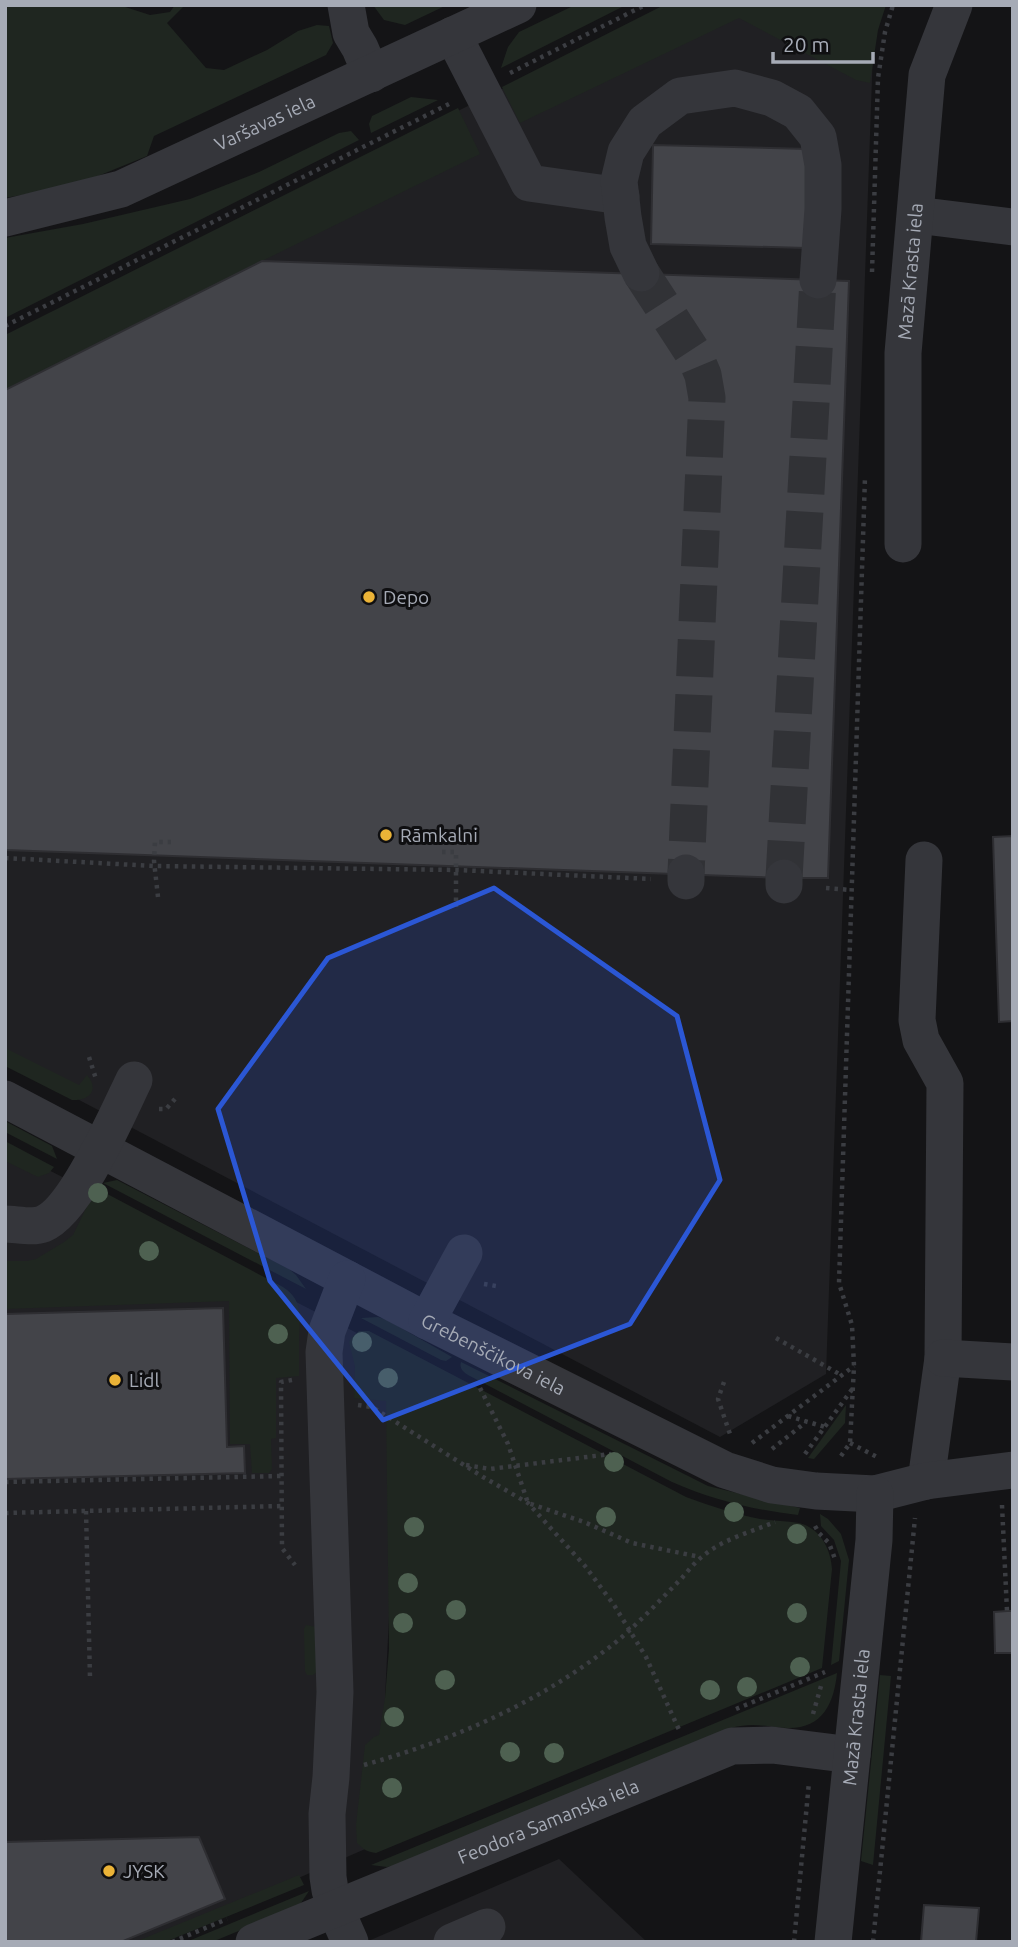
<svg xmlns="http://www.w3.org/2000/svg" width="1018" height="1947" viewBox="0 0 1018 1947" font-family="Ubuntu,sans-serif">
	<rect width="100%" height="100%" fill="#141416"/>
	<!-- built -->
	<g fill="#202023">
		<path d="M670 5H827L873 50 826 1374 720 1437 5 1061V337Z"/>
		<path d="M5 1148 102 1197 247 1277 402 1356 385 1698 386 1840 151 1942H5Z"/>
		<path d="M559 1859 647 1942H366Z"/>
	</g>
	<!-- green -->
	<g fill="#1f2620">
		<path d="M5 5H119L150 15 170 12 175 5H185L167 23 206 68 224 70 267 50 298 31 317 25 329 26 333 43 326 55 154 136 147 156 76 185 5 198Z"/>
		<path d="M373 5H447L405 25 384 20Z"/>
		<path d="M575 5H626L501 68 508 47 519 32Z"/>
		<path d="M664 5H886L878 30 870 83 856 80 739 18 520 123 502 87Z"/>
		<path d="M411 97 438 100 371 133 369 124 372 116Z"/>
		<path d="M458 108 480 154 262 261 5 390V335Z"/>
		<path d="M351 131 359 140 5 318V238L83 224 190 199 259 172 339 133Z"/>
		<path d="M5 1048 79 1085 87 1075C100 1090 89 1101 72 1100L5 1066Z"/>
		<path d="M5 1121 52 1146 57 1159 5 1132Z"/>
		<path d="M5 1141 54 1167 49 1173 38 1177 5 1161Z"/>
		<path d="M117 1180 289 1269 296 1275 306 1289 103 1183Z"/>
		<path d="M96 1188 283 1287C305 1301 299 1320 299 1342 299 1354 299 1365 299 1376L276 1378V1438L271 1439 272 1469 269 1473H252L250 1444H230L229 1301 5 1309V1261H27L36 1259 64 1242 73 1235Z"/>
		<path d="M378 1317 387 1320 452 1357 446 1361 441 1360 361 1318Z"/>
		<path d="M359 1331H369L686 1497C710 1506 735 1514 760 1519 773 1521 786 1521 799 1523 820 1528 831 1549 832 1569L822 1668 376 1853C367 1852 363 1849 357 1843L356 1825 365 1745 374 1737 379 1735 385 1698 389 1649 386 1401 354 1398 355 1366 349 1342 352 1337Z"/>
		<path d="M461 1362 708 1486 800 1508 798 1515C754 1510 713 1500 672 1482L468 1375C463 1372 459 1368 461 1362Z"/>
		<path d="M846 1405 845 1423 814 1459 808 1458Z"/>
		<path d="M820 1514 828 1519 841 1534 849 1560 839 1661 831 1665 841 1561 834 1540 821 1526Z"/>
		<path d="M306 1625 316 1627V1673L313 1675H307L305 1671 304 1629Z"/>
		<path d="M837 1673C834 1704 822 1729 787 1728 765 1727 754 1722 731 1728L398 1865 387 1867 371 1865Z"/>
		<path d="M880 1675 891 1676 873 1865 861 1861Z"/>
		<path d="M299 1875 304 1885 165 1942H135Z"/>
		<path d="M309 1891 301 1903 294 1908 212 1942H186Z"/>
	</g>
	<!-- building -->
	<g fill="#434449" stroke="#2e2e32" stroke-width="2">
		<path d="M653 145 808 149 806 248 651 244Z"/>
		<path d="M262 261 849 281 828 878H784L5 850V390Z"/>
		<path d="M1013 836V1021L999 1022 993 837Z"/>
		<path d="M223 1308 227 1447 244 1446 245 1473 5 1479V1314Z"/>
		<path d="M1007 1611H1013V1653H995L994 1612Z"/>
		<path d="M199 1837 225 1899 121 1942H5V1842Z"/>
		<path d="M924 1905 979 1908 976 1942H921Z"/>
	</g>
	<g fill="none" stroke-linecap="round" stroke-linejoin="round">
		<!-- minor-tunnel -->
		<g stroke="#313236" stroke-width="37" stroke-dasharray="37 18" stroke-linecap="butt">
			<path d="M641 273 695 356 703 375 707 398 686 873"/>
			<path d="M784 878 818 280"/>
		</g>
		<!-- path -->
		<g stroke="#3b3d42" stroke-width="4.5" stroke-dasharray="3.5 5" stroke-linecap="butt">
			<path d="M510 73 645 5"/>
			<path d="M872 272 878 78 885 32 893 5"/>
			<path d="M5 326 449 104"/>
			<path d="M442 852H456V907"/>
			<path d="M5 858 154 866 457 870 651 879"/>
			<path d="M826 888 851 890"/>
			<path d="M158 897 154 861 155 842H171"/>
			<path d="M89 1057 96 1079"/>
			<path d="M159 1109H166L175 1099"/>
			<path d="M484 1284 496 1286"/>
			<path d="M776 1338 841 1375"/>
			<path d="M292 1380 281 1382 282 1548 295 1565"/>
			<path d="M724 1382 718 1399 730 1434"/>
			<path d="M480 1388 508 1444 528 1503 584 1522 632 1543 700 1557"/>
			<path d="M358 1405 372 1407 483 1477 528 1503 585 1566 614 1605 646 1657 680 1732"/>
			<path d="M788 1416 825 1427"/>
			<path d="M752 1443 854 1366"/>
			<path d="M850 1443 877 1457"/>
			<path d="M772 1449 806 1422"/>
			<path d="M805 1454 853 1388"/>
			<path d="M841 1456 850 1443 854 1366 852 1325 839 1283 865 477"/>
			<path d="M466 1465 490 1469 611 1454"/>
			<path d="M5 1482 282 1476"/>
			<path d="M1002 1505 1007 1611"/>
			<path d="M86 1511 90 1678"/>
			<path d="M5 1513 282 1506"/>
			<path d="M815 1526 819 1533 829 1543 835 1559"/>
			<path d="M736 1709 825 1672"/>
			<path d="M813 1714 821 1686"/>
			<path d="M364 1765C456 1739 541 1702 616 1642 639 1623 660 1600 681 1579 688 1571 695 1562 703 1556 723 1539 751 1532 775 1522"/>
			<path d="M172 1942 227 1919"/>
			<path d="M794 1942 809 1782"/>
			<path d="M873 1942 915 1518"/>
		</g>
		<!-- minor -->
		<g stroke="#35363b" stroke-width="37">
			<path d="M346 5 351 33 360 48 371 74"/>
			<path d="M453 35 529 183 621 196"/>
			<path d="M916 215 1013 227"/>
			<path id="s1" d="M5 218 121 189 518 5"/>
			<path d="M641 273 628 246 623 217 619 181 626 152 645 122 680 96 735 88 772 98 798 112 818 137 823 165V209L818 280"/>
			<path id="s2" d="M903 544V353L927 75 954 5"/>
			<path d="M924 860 917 1020 921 1040 945 1083 943 1358 926 1481"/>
			<path d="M686 873V881"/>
			<path d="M784 885V878"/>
			<path id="s3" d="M5 1099 427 1321 725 1470 772 1485 816 1491 875 1494 926 1481 1013 1470"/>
			<path d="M5 1224C16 1224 33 1228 43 1224 76 1211 118 1113 134 1080"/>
			<path d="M347 1279 327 1331 324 1352 335 1692 331 1777 327 1814 328 1877 330 1890 335 1908 350 1942"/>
			<path d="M427 1321 464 1253"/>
			<path d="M943 1358 1013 1362"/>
			<path id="s4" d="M254 1942 732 1746 772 1745 852 1755"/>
			<path d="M452 1942 487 1927"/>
			<path id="s5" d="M833 1942 874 1540 875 1494"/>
		</g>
	</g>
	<!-- trees -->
	<g fill="#4e6151">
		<circle cx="98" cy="1193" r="10"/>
		<circle cx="149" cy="1251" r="10"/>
		<circle cx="278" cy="1334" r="10"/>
		<circle cx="362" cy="1342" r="10"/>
		<circle cx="388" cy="1378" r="10"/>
		<circle cx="614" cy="1462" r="10"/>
		<circle cx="734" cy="1512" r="10"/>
		<circle cx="606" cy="1517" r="10"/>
		<circle cx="414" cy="1527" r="10"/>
		<circle cx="797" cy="1534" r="10"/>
		<circle cx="408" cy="1583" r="10"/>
		<circle cx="456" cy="1610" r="10"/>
		<circle cx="797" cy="1613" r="10"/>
		<circle cx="403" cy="1623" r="10"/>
		<circle cx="800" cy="1667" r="10"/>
		<circle cx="445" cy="1680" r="10"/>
		<circle cx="747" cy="1687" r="10"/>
		<circle cx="710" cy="1690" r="10"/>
		<circle cx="394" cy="1717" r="10"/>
		<circle cx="510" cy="1752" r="10"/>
		<circle cx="554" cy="1753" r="10"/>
		<circle cx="392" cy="1788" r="10"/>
	</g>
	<!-- marked area -->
	<path fill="#2b57d5" fill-opacity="0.2" stroke="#2b57d5" stroke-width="5" stroke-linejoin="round" d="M494 888 677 1016 720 1180 630 1324 383 1420 270 1281 218 1109 328 958Z"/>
	<!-- markers -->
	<g fill="#ebb337" stroke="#0f0f11" stroke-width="2.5">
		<circle cx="369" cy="597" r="7"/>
		<circle cx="386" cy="835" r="7"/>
		<circle cx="115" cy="1380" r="7"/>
		<circle cx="109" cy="1871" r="7"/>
	</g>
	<g text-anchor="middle" stroke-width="6" stroke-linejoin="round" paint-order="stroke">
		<!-- street labels -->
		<g font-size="19" fill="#a6abb6" stroke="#0f0f11">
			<text dy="7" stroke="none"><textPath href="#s1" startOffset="278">Varšavas iela</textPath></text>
			<text dy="7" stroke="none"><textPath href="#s2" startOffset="273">Mazā Krasta iela</textPath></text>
			<text dy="7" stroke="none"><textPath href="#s3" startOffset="551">Grebenščikova iela</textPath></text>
			<text dy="7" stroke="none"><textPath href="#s5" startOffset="226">Mazā Krasta iela</textPath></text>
			<text dy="7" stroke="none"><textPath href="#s4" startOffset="318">Feodora Samanska iela</textPath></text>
		</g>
		<!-- poi labels -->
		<g font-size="19" fill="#a6abb6" stroke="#0f0f11" text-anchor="start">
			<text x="383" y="604">Depo</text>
			<text x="400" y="842">Rāmkalni</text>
			<text x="129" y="1387">Lidl</text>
			<text x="123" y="1878">JYSK</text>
		</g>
	</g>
	<!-- border -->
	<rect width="1018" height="1947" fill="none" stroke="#a6abb6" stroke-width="14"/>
	<!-- scale -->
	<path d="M773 52v10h100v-10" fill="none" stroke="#a6abb6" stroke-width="3.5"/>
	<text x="783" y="52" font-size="21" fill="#a6abb6" stroke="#0f0f11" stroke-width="5" paint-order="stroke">20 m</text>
</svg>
